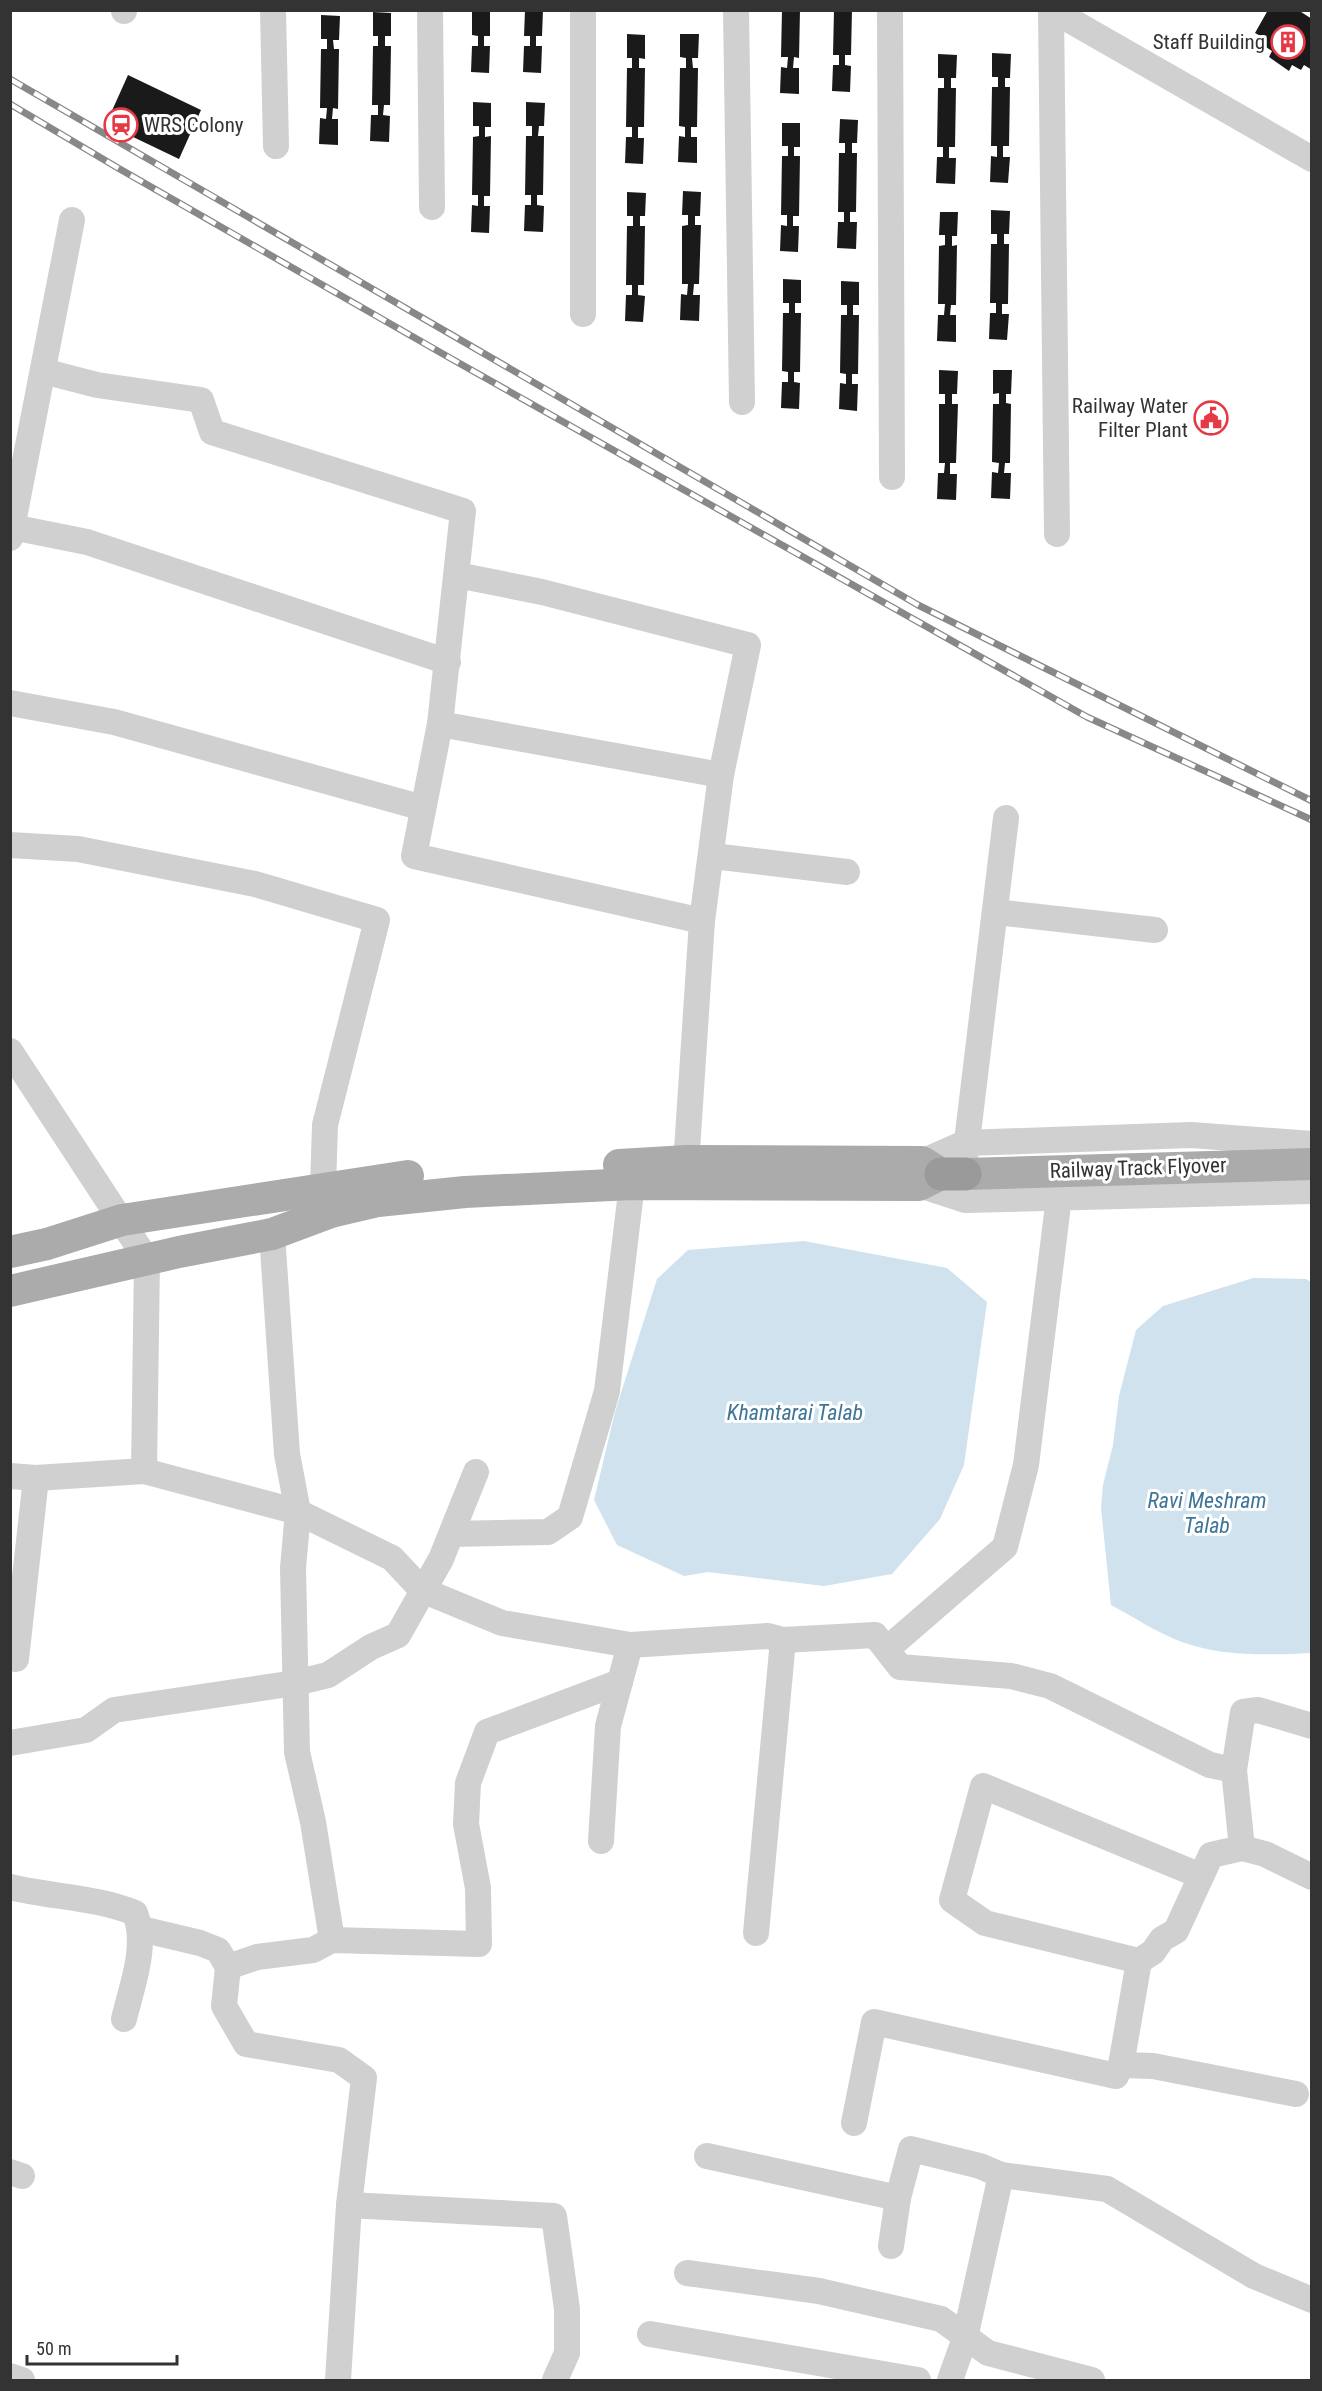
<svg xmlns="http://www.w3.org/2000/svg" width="1322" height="2391" viewBox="0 0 1322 2391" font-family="'Roboto Condensed',sans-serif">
	<rect width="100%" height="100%" fill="#fff"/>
	<!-- water -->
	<g fill="#cfe2ee">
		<path d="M804 1241 947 1268 987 1302 964 1465 940 1519 892 1574 824 1586 708 1572 684 1576 617 1545 594 1500 615 1412 657 1279 688 1250Z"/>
		<path d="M1253 1278 1306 1279 1311 1282V1653C1268 1655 1223 1657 1182 1642 1157 1633 1134 1617 1111 1605L1101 1508 1103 1485 1113 1445 1119 1396 1136 1330 1163 1306Z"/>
	</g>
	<!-- building -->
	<g fill="#1a1a1a">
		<path d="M472 10H490V36H484V46H490L489 73 471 72 472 46H478V36L472 35Z"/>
		<path d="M525 10H543L542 36H536V46H542L541 73 523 72 524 46H530V36H524Z"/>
		<path d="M782 10H800L799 58 794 57 793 68H799V94L780 93 781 67 787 68 788 57H781Z"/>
		<path d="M834 10H852L851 55H845V65L851 66 850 92 832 91 833 65H839V55H833Z"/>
		<path d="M1268 10H1298L1312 19V70L1304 65 1301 70 1292 65 1289 71 1269 57 1272 51 1263 45 1266 39 1255 33Z"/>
		<path d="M373 12 391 13V36H385V46H391L390 105H384L383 115 390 116 389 142 370 141 371 115H378V105H372L373 46H378V36H373Z"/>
		<path d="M321 15 340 16 339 40H333L334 49H339L338 109 333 108 332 119H338V145L319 144 320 118 326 119 327 108H320L321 49H327V39H321Z"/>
		<path d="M627 34 645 35V59L639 58V68H645L644 127H638V138H644L643 164 625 163 626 137H632V127H626L627 68H632V58H627Z"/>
		<path d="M680 34H699L698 58H692L693 68H698L697 127H691V137H697V163L678 162 679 136 685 137V127L679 126 680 68H686V58L680 57Z"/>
		<path d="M992 53 1011 54 1010 78H1005V87H1010L1009 146H1003V157H1010L1008 183 990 182 991 156 997 157V146H991L992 87H998V77H992Z"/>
		<path d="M938 54 957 55 956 78H951V88H956L955 147H949V158H956L955 184 936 183 937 157H943V147H937L938 88H944V78H938Z"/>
		<path d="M128 75 201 110 179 159 106 124Z"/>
		<path d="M473 102 491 103V127H485V137L491 136 490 196H484V206H490L489 233 471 232 472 205 478 206V195H472L473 137 479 136V126H473Z"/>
		<path d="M526 102 545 103 544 126H539L538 136H544L543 195H537V205L544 206 543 232 524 231 525 205H531V195H525L526 136H532V126H526Z"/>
		<path d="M840 119 858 120 857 143H852V153H857L856 212H850V222H857L856 249 837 248 838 222H844V212H838L839 153H845V143H839Z"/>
		<path d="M782 123H800V147H794V156H800L799 216H793V226H799L798 252 780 251 781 225 787 226V215H781L782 156H788V146H782Z"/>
		<path d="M683 191 701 192 700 216H695V225H701L699 284H694L693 295H700L699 321 680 320 681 294 687 295 688 284H682V226L688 225V215H682Z"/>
		<path d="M627 192 646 193 645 216H640V226H645L644 285H638V295L645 296 643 322 625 321 626 295H632V285H626L627 226H633V216H627Z"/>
		<path d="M991 210 1010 211 1009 234H1004V244H1009L1008 304H1002V314H1009L1007 340 989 339 990 313H996V303H990L991 244H997V234H991Z"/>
		<path d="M940 212H958L957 236H952V246L957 245 956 305H951L950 315H956V342L937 341 938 315H944L945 304H938L939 246 945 245V235H939Z"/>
		<path d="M783 279 801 280V303H795V313H801L800 372H794V382L800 383 799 409 781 408 782 382H788V372L782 371 783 313H789V303H783Z"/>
		<path d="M841 281 859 282V305H853V315H859L858 374H852V384H858L857 411 839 409 840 383 846 384V374L840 373 841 315H847V305H841Z"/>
		<path d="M939 370 958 371 957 394H952V404H958L956 463H950V474H957L956 500 937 499 938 473H944L945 463H939V404H945V394H939Z"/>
		<path d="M993 370H1012L1011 394H1006V403L1011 404 1010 463H1005L1004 473H1011L1010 499 991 498 992 472 998 473 999 463 992 462 993 404H999V393L993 394Z"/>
	</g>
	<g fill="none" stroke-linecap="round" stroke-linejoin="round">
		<!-- minor -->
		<g stroke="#d0d0d0" stroke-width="26">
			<path d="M273 10 276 146"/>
			<path d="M430 10 432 207"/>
			<path d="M583 10V314"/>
			<path d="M736 10 742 402"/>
			<path d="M890 10 892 477"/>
			<path d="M1051 10 1057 534"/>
			<path d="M1052 10 1312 159"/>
			<path d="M124 11V10"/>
			<path d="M43 371 97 385 201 400 212 432 463 511 440 724 414 856 702 921"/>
			<path d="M12 527 87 542 448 662"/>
			<path d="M10 538 72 220"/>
			<path d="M457 575 542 592 748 645 721 775 702 921 685 1181"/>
			<path d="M10 703 114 722 423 808"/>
			<path d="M440 724 721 775"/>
			<path d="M10 845 78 849 255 884 377 920 325 1125 323 1187 329 1206"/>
			<path d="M713 856 847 872"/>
			<path d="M996 912 1155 930"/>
			<path d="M10 1051 147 1260 144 1471"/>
			<path d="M965 1158 1006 818"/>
			<path d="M922 1162 965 1143 1191 1135 1312 1144"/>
			<path d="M919 1185 965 1200 1312 1191"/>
			<path d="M272 1234 287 1454 298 1512 293 1568 297 1752 313 1822 332 1940"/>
			<path d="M10 1476 36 1478 144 1471 298 1512 392 1558 422 1590 502 1623 630 1645 608 1726 601 1841"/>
			<path d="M452 1534 548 1532 570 1517 607 1391 632 1184"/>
			<path d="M630 1645 768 1636 783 1640 875 1635 900 1667 1011 1676 1050 1686 1210 1765 1234 1770"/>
			<path d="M887 1649 1005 1547 1026 1465 1059 1197"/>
			<path d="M16 1659 36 1478"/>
			<path d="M10 1743 86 1730 114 1710 295 1683 328 1675 371 1647 398 1635 441 1559 476 1472"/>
			<path d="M1242 1848 1234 1770 1243 1712 1258 1710 1312 1726"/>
			<path d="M10 1887C51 1897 96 1897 135 1913 148 1946 132 1985 124 2019"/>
			<path d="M141 1929 200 1943 218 1950 228 1967 224 2006 246 2044 339 2060 364 2078 349 2205 338 2380"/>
			<path d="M756 1933 783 1640"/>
			<path d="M1139 1961 985 1923 952 1900 983 1786 1201 1876"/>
			<path d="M228 1967 257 1957 313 1950 332 1940 479 1944 478 1888 466 1824 468 1783 487 1732 620 1682"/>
			<path d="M1121 2065 1153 2066 1296 2094"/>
			<path d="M854 2123 874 2022 1116 2076 1121 2065 1139 1961 1153 1952 1162 1939 1176 1931 1211 1855 1242 1848 1265 1854 1312 1877"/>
			<path d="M707 2156 898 2198 911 2149 980 2166 1001 2175 1107 2189 1254 2276 1312 2300"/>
			<path d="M10 2172 22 2176"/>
			<path d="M349 2205 554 2216 567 2309V2353L555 2380"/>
			<path d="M891 2246 898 2198"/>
			<path d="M687 2273 819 2291 941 2319 988 2353 1092 2380"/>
			<path d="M650 2334 918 2380"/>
			<path d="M10 2376 22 2380"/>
			<path d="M950 2380 965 2338 1001 2175"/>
		</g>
		<!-- major -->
		<g stroke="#ababab" stroke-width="32">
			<path d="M619 1165 687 1161 922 1162 941 1174"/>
			<path d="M965 1174 1312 1164"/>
			<path d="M10 1252 47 1244 122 1220 408 1176"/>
			<path d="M10 1291 179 1252 272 1234 331 1212 378 1201 465 1192 632 1184 919 1185 941 1174"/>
		</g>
		<!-- highway -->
		<path stroke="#9a9a9a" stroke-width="33" d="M941 1174H965"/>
		<defs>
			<g id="rail">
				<path d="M10 79 918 605 1312 801"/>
				<path d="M10 104 118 168 450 358 1087 717 1312 820"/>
			</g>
		</defs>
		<!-- rail casing -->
		<use href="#rail" stroke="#888" stroke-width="7"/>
		<!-- rail -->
		<use href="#rail" stroke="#fff" stroke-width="4.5" stroke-dasharray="14" stroke-linecap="butt"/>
	</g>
	<!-- icons -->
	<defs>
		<symbol id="building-ring" viewBox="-11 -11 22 22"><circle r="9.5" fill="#fff" stroke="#e63946" stroke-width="1.5"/><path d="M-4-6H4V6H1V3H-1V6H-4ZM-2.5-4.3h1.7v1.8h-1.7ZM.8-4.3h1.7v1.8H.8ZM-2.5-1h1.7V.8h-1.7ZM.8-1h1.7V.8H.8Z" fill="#e63946"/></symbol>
		<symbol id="station-ring" viewBox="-11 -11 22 22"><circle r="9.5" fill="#fff" stroke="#e63946" stroke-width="1.5"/><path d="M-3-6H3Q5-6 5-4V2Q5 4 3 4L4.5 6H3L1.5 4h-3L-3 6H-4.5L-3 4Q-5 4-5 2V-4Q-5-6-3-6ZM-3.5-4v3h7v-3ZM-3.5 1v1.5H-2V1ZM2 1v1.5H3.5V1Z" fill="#e63946"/></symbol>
		<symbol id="civic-ring" viewBox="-11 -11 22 22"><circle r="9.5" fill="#fff" stroke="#e63946" stroke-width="1.5"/><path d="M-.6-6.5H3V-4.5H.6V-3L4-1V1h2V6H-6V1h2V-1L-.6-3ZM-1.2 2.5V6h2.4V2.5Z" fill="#e63946"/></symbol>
	</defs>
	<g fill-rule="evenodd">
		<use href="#building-ring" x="1269" y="23" width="38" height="38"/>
		<use href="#station-ring" x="102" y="106" width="38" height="38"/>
		<use href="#civic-ring" x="1192" y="399" width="38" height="38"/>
	</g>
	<g text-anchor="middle" stroke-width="6" stroke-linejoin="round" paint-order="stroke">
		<!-- poi labels -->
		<g font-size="21" fill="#333" stroke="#fff" text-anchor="end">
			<text x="1265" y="49">Staff Building</text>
			<text x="144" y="132" text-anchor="start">WRS Colony</text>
			<text x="1188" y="413">Railway Water<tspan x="1188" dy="24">Filter Plant</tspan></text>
		</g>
		<!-- street labels -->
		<g font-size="21" fill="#333" stroke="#fff">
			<text transform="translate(1138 1168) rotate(-2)" y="7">Railway Track Flyover</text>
		</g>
		<!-- water labels -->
		<g font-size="22" font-style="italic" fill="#3f7597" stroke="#fff">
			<text x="795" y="1420">Khamtarai Talab</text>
			<text x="1207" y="1508">Ravi Meshram<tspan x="1207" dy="25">Talab</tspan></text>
		</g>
	</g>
	<!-- border -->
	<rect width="1322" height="2391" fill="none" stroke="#333333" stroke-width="24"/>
	<!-- scale -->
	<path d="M27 2355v9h150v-9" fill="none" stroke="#333333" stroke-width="3"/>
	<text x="36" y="2355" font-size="18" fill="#333333" stroke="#ffffff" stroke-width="4.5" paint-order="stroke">50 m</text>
</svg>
